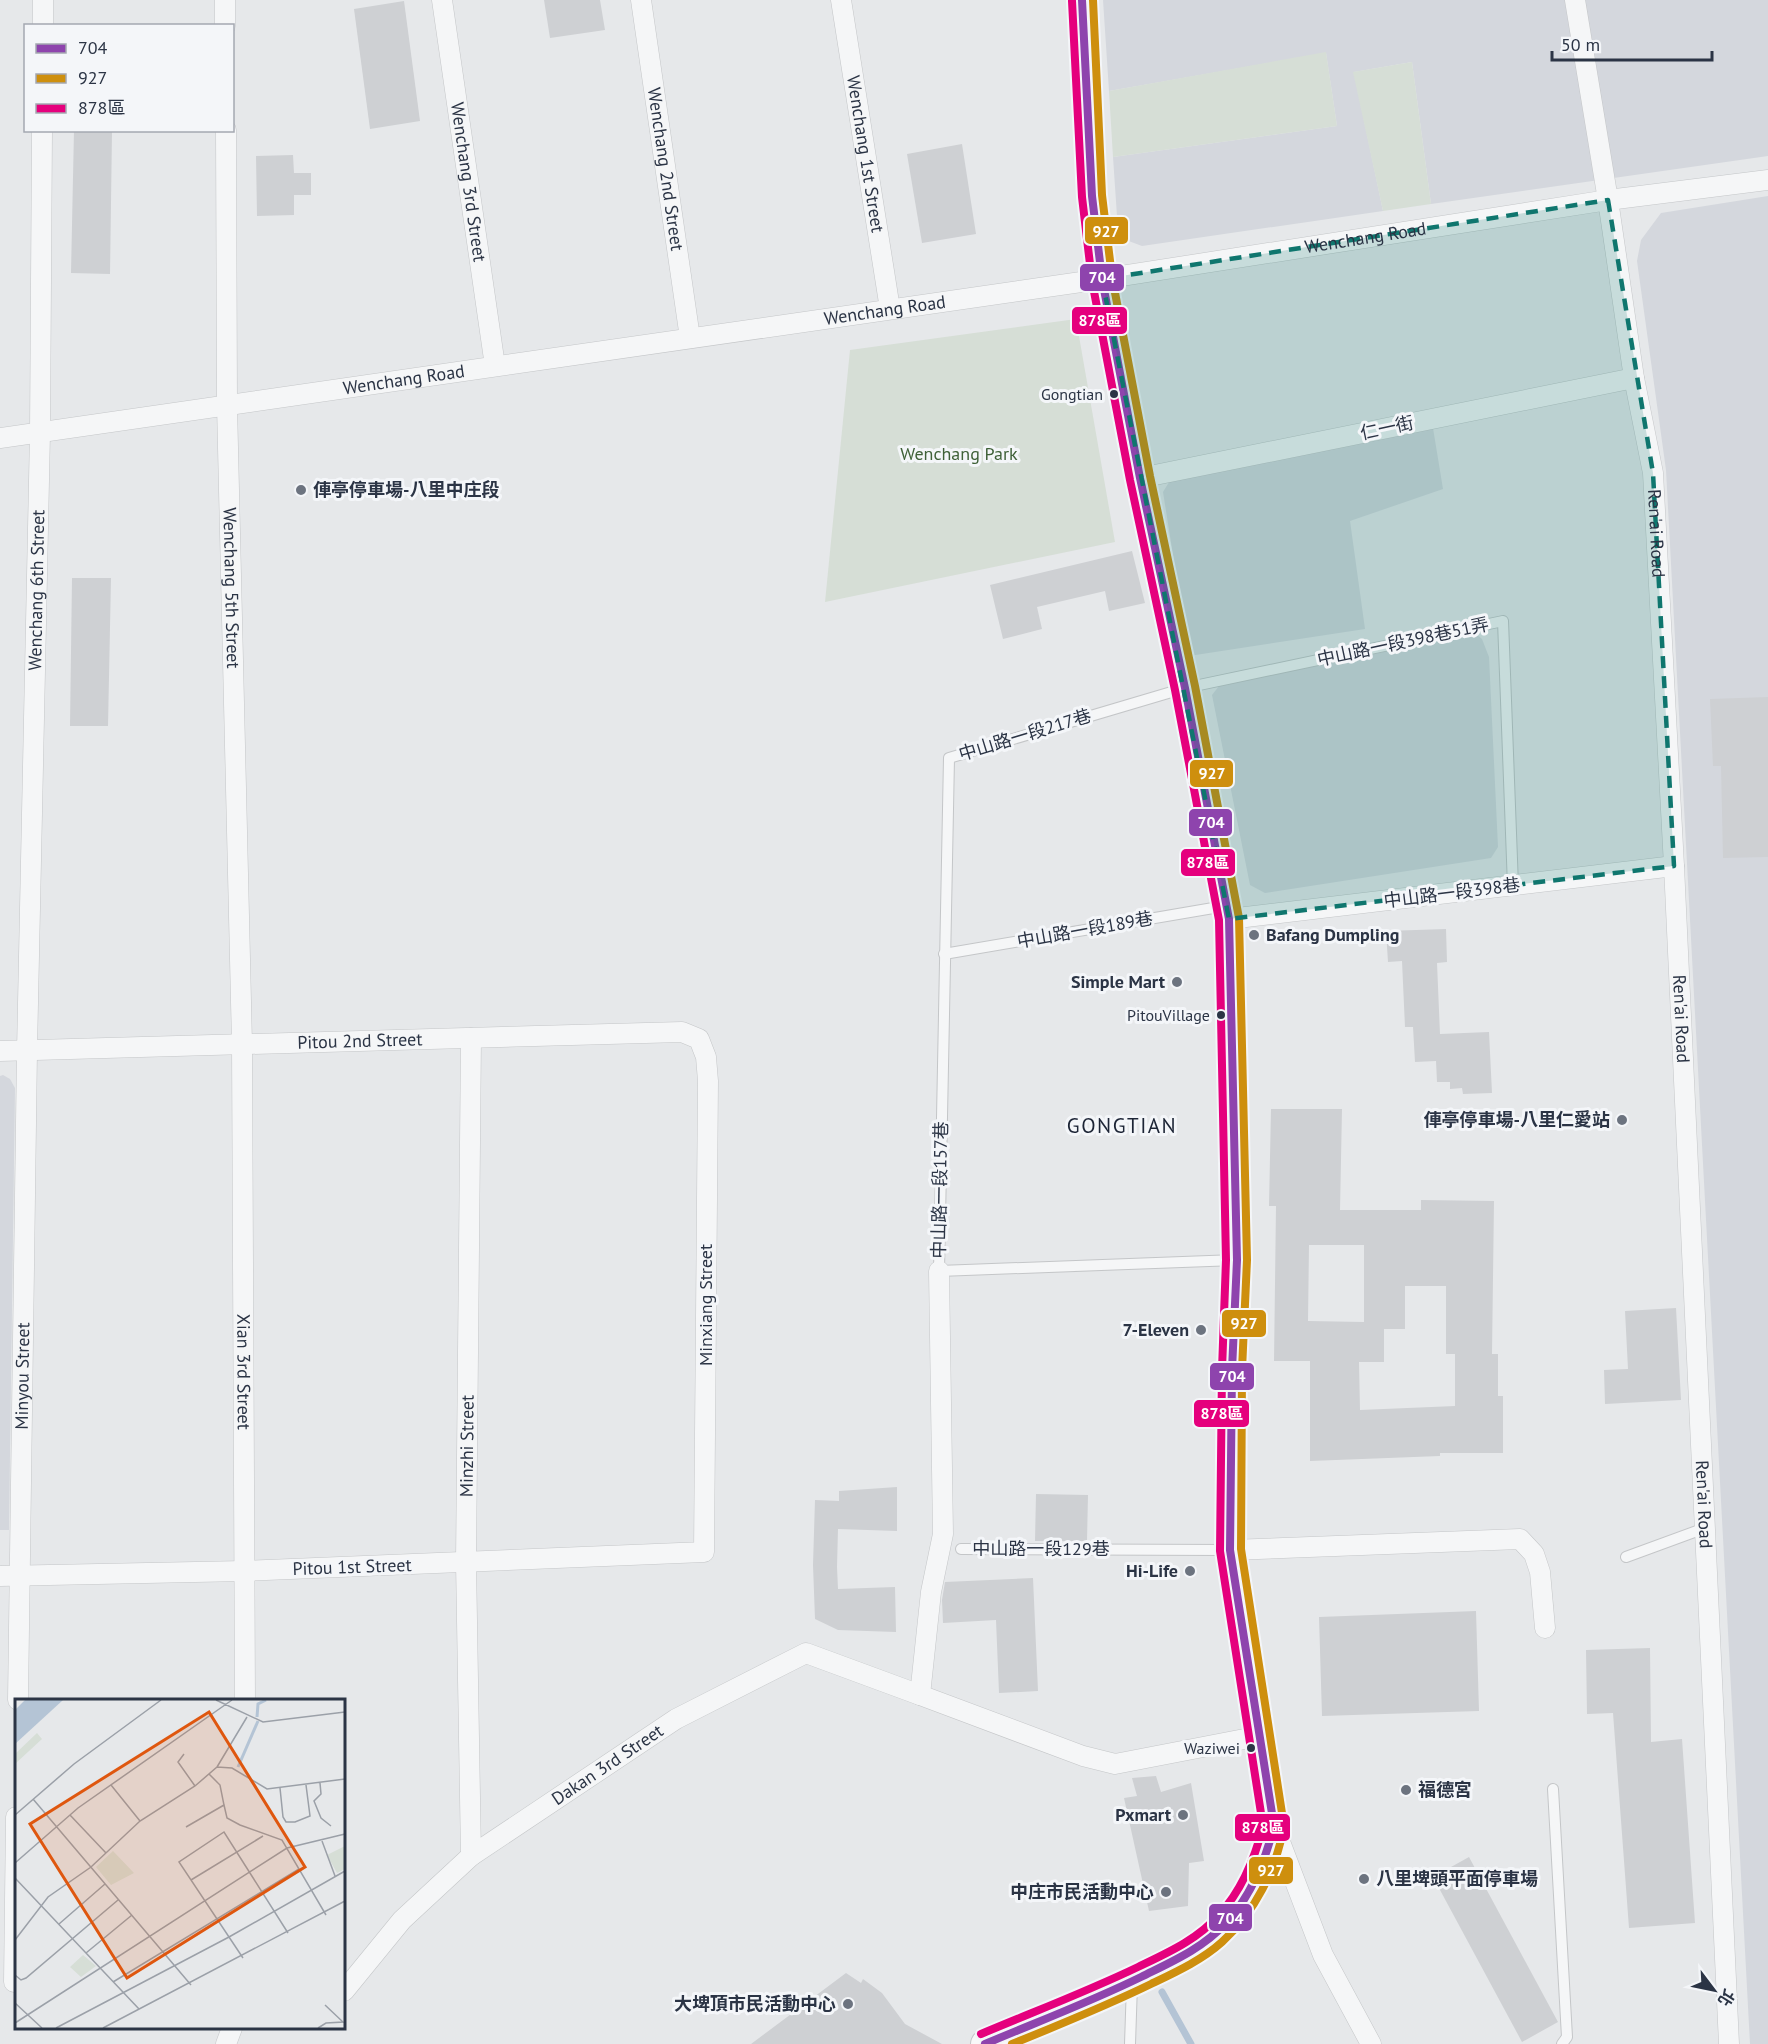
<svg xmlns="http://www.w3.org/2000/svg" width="1768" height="2044" viewBox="0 0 1768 2044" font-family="'PT Sans','Noto Sans TC',sans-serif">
	<rect width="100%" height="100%" fill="#e6e8ea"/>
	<!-- built -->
	<g fill="#d4d7dd">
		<path d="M1103 0H1768V156L1431 204 1412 62 1354 72 1383 211 1142 246 1126 240 1118 231 1113 157 1337 126 1326 53 1109 91Z"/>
		<path d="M1768 196V2044H1750L1666 470 1637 261 1641 240 1661 213Z"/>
		<path d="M1432 422 1443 489 1350 521 1365 629 1189 656 1163 492 1171 479Z"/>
		<path d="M1475 633 1482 639 1489 657 1498 847 1491 858 1265 893 1250 885 1212 695 1219 686Z"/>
		<path d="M3 1075 10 1079 15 1088 9 1530H0V1076Z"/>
	</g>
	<!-- green -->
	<g fill="#d6ded6">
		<path d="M1326 52 1337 126 1113 157 1109 91Z"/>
		<path d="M1412 62 1431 204 1383 211 1353 72Z"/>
		<path d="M1076 319 1115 542 825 602 850 350Z"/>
	</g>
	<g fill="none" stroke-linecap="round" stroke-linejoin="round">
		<!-- stream -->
		<path stroke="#b4c4d5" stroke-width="7" d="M1162 1992 1191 2044"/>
	</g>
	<!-- building -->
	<g fill="#ced0d3" fill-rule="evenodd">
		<path d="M544 0H600L605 30 550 38Z"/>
		<path d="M404 1 420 121 370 129 354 9Z"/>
		<path d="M74 130 112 131 110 274 71 273Z"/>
		<path d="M962 144 976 234 922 243 907 154Z"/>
		<path d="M293 155 294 173H311V195H294V215L257 216 256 156Z"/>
		<path d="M1132 551 1145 603 1109 611 1105 591 1037 607 1042 629 1003 639 990 585Z"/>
		<path d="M72 578H111L108 726H70Z"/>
		<path d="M1768 697V857L1723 858 1721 766H1713L1710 699Z"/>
		<path d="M1446 929 1447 962 1437 963 1440 1034 1489 1032 1492 1093 1463 1094 1462 1088 1450 1089V1082H1437L1436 1061 1415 1062 1413 1027H1405L1402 961 1388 962 1386 931Z"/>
		<path d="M1271 1109H1342L1340 1210H1421V1200L1494 1201 1492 1354H1498V1396H1503V1453H1440V1456L1310 1461V1361H1274L1276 1206H1269ZM1309 1245H1364V1322L1308 1321ZM1405 1286H1446V1354H1455V1406L1360 1410 1359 1362H1384V1329H1405Z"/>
		<path d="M1676 1308 1681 1400 1605 1404 1604 1370 1628 1369 1625 1311Z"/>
		<path d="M897 1487V1531L838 1529 837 1567 838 1589 895 1587 896 1632 838 1630 815 1619 813 1565 815 1500 839 1501V1491Z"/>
		<path d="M1036 1494 1088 1495 1087 1541H1035Z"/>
		<path d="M1033 1578 1038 1691 999 1693 996 1620 943 1623 942 1600 945 1582Z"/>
		<path d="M1476 1611 1479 1711 1322 1716 1319 1617Z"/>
		<path d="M1650 1648 1651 1742 1682 1739 1695 1923 1629 1928 1613 1713 1587 1714 1586 1650Z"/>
		<path d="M1156 1776 1161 1792 1191 1783 1204 1861 1189 1863 1188 1906 1149 1911 1124 1798 1137 1796 1132 1778Z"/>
		<path d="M1469 1857 1558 2022 1522 2042 1433 1877Z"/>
		<path d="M846 1973 861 1983 863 1979 882 1993 905 2024 942 2044H751Z"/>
	</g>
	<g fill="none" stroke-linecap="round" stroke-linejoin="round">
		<defs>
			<g id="service">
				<path d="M944 954 1225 906"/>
				<path d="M1236 1260 939 1271 949 758 1185 688 1503 621 1513 886"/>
				<path d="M961 1549 1228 1550"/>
				<path d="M1626 1557 1705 1528"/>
				<path d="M1553 1789 1567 2037 1562 2044"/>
				<path d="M1130 2044 1132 1984"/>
			</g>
			<g id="minor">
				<path d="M225 0V26"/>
				<path id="s1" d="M442 0 495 366"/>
				<path id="s2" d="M641 0 690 338"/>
				<path id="s3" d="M841 0 890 309"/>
				<path id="s4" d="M1575 0 1608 200 1634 378 1653 473 1674 866 1729 2044"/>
				<path d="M43 26V0"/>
				<path id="s5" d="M226 130 227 405 242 1044 245 1700"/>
				<path id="s6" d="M0 438 1102 279 1608 200 1768 180"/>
				<path d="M1140 478 1634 378"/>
				<path d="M1229 919 1674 866"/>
				<path id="s7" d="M0 1051 682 1032 699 1039 706 1057 708 1081 704 1552 244 1571 0 1576"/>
				<path d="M939 1271 943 1534 931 1592 920 1695 1083 1756 1115 1764 1260 1736"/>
				<path d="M1230 1550 1520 1539 1534 1554 1540 1572 1545 1628"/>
				<path id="s8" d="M18 1700 27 1051 40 433 42 130"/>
				<path d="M1274 1826 1323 1955 1371 2044"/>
				<path id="s9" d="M471 1856 466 1562 471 1038"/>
				<path d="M14 1982 16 1817"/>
				<path id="s10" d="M344 1991 402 1920 471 1856 676 1719 806 1653 920 1695"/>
				<path d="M226 2044 232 2028"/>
			</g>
			<path id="secondary" d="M985 2044C1041 2020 1099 1998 1153 1971 1175 1960 1198 1950 1216 1933 1245 1907 1266 1865 1274 1826L1230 1550 1232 1370 1237 1260 1229 919 1185 688 1140 478 1102 279 1092 196 1082 0"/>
		</defs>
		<!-- service casing -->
		<use href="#service" stroke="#c4c6c8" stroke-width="12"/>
		<!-- minor casing -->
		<use href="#minor" stroke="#c4c6c8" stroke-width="21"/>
		<!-- secondary casing -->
		<use href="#secondary" stroke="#c4c6c8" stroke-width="30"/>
		<!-- service -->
		<use href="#service" stroke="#f5f6f7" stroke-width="10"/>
		<!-- minor -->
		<use href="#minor" stroke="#f5f6f7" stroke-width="20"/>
		<!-- secondary -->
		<use href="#secondary" stroke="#f8f8f8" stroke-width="28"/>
		<defs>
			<path id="bus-1" d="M985 2044C1037 2022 1090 2002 1141 1977 1171 1962 1202 1949 1226 1923 1251 1896 1265 1862 1274 1826L1230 1550 1232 1370 1237 1260 1229 919 1185 688 1140 478 1102 279 1092 196 1082 0"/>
			<path id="bus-2" d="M1012 2044C1059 2025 1106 2006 1151 1984 1176 1972 1202 1960 1222 1942 1255 1912 1276 1870 1284 1826L1241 1549 1242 1370 1247 1260 1239 918 1195 686 1150 476 1112 277 1102 195 1093 0"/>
			<path id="bus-3" d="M981 2034C1033 2012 1086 1992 1138 1967 1167 1953 1197 1940 1219 1915 1242 1890 1255 1858 1263 1826L1220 1551 1222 1370 1226 1260 1219 920 1175 690 1130 480 1092 281 1082 197 1072 1"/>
		</defs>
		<!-- bus-1 casing -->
		<use href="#bus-1" stroke="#f4f6f9" stroke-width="12"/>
		<!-- bus-2 casing -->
		<use href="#bus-2" stroke="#f4f6f9" stroke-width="12"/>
		<!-- bus-3 casing -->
		<use href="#bus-3" stroke="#f4f6f9" stroke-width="12"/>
		<!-- bus-1 -->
		<use href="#bus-1" stroke="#8e44ad" stroke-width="8"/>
		<!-- bus-2 -->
		<use href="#bus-2" stroke="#ce8f0e" stroke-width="8"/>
		<!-- bus-3 -->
		<use href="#bus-3" stroke="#e5007d" stroke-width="8"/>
	</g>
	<!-- marked area -->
	<path fill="#0f766e" fill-opacity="0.2" stroke="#0f766e" stroke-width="4.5" stroke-dasharray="12 8" stroke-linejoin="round" d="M1608 200 1653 473 1674 866 1229 919 1102 279Z"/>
	<!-- markers -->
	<g fill="#2b3445" stroke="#f4f6f9" stroke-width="2">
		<circle cx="1114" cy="394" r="5"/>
		<circle cx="1221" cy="1015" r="5"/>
		<circle cx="1251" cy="1748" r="5"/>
	</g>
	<g fill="#6c737f" stroke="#f4f6f9" stroke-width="2">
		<circle cx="301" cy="490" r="6"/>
		<circle cx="1254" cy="935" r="6"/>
		<circle cx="1177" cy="982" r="6"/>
		<circle cx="1622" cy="1120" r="6"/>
		<circle cx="1201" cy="1330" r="6"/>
		<circle cx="1190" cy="1571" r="6"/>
		<circle cx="1406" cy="1790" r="6"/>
		<circle cx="1183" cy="1815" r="6"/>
		<circle cx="1364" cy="1879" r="6"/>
		<circle cx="1166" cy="1892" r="6"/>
		<circle cx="848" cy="2004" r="6"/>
	</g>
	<g text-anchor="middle" stroke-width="6" stroke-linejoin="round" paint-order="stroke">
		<!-- bus labels -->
		<g font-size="16" fill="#2b3445" stroke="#f4f6f9" text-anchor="end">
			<text x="1103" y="400">Gongtian</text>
			<text x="1210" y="1021">PitouVillage</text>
			<text x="1240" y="1754">Waziwei</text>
		</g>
		<!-- street labels -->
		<g font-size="18" fill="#2b3445" stroke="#f4f6f9">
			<text dy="6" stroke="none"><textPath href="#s3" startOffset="156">Wenchang 1st Street</textPath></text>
			<text dy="6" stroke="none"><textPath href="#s2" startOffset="171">Wenchang 2nd Street</textPath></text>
			<text dy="6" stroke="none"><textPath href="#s1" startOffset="184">Wenchang 3rd Street</textPath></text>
			<text dy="6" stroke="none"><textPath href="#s6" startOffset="1380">Wenchang Road</textPath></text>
			<text dy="6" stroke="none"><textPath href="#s6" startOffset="894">Wenchang Road</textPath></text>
			<text dy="6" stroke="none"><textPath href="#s6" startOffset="408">Wenchang Road</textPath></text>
			<text transform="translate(1387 428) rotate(-12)" y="6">仁一街</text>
			<text dy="6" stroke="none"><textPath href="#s4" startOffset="540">Ren'ai Road</textPath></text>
			<text dy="6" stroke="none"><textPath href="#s5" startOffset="458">Wenchang 5th Street</textPath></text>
			<text dy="6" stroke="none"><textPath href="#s8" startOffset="1110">Wenchang 6th Street</textPath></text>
			<text transform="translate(1403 642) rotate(-12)" y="6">中山路一段398巷51弄</text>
			<text transform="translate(1025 735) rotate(-17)" y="6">中山路一段217巷</text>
			<text transform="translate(1452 893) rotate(-7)" y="6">中山路一段398巷</text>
			<text transform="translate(1085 930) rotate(-10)" y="6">中山路一段189巷</text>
			<text dy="6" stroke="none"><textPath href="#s4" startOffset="1026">Ren'ai Road</textPath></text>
			<text dy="6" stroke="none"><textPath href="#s7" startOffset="360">Pitou 2nd Street</textPath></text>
			<text transform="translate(940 1190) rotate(-89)" y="6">中山路一段157巷</text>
			<text transform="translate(706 1305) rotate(-90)" y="6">Minxiang Street</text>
			<text dy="6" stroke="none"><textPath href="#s5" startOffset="1242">Xian 3rd Street</textPath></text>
			<text dy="6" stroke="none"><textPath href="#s8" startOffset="324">Minyou Street</textPath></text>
			<text dy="6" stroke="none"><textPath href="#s9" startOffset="410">Minzhi Street</textPath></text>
			<text dy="6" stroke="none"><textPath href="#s4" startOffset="1512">Ren'ai Road</textPath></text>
			<text x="1041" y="1555">中山路一段129巷</text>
			<text transform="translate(352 1567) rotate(-2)" y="6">Pitou 1st Street</text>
			<text dy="6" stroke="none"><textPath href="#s10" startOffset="350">Dakan 3rd Street</textPath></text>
		</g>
		<!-- park labels -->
		<g font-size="18" fill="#3f6138" stroke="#f4f6f9">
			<text x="959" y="460">Wenchang Park</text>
		</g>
		<!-- poi labels -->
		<g font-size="18" font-weight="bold" fill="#2b3445" stroke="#f4f6f9" text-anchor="end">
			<text x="313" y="496" text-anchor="start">俥亭停車場-八里中庄段</text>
			<text x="1266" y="941" text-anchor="start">Bafang Dumpling</text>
			<text x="1165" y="988">Simple Mart</text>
			<text x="1610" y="1126">俥亭停車場-八里仁愛站</text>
			<text x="1189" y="1336">7-Eleven</text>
			<text x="1178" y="1577">Hi-Life</text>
			<text x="1418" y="1796" text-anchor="start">福德宮</text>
			<text x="1171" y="1821">Pxmart</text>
			<text x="1376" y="1885" text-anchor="start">八里埤頭平面停車場</text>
			<text x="1154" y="1898">中庄市民活動中心</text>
			<text x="836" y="2010">大埤頂市民活動中心</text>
		</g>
		<!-- quarter labels -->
		<g font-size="21" letter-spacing="1.5" fill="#1d2536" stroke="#f4f6f9">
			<text x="1122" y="1133">GONGTIAN</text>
		</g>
	</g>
	<!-- overview -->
	<g transform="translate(15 1699)">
		<rect width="330" height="330" fill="#e6e8ea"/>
		<path d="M22 34 27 40 0 65V55ZM330 147V170L322 174 312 156ZM98 152 119 174 96 186 81 168ZM68 256 81 267 66 278 55 268Z" fill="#d6ded6"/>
		<path d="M10 1H48L0 45V11Z" fill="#b4c4d5"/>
		<path fill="none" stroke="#b4c4d5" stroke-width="3" d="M242 18 243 5 251 1M223 68 243 22"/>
		<path fill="none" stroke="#9ba0a8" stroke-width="1.5" d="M201 1 248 23 330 13M169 55 163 63 180 87M202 68 232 18M305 84 306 95 299 102 306 119 316 127M96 86 125 122M265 89 268 118 271 123H280L295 117 291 86M18 100 176 286M209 106 212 119 225 126 267 141 311 216M0 116 59 65 146 1M55 116 91 154M171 128 209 106 205 86 194 75M307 142 320 177M0 164 63 109 217 1M0 179 124 310M176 181 248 137M44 225 90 185M0 241 33 198 76 168 125 122 180 87 202 68 217 69 252 90 330 80M71 254 117 216M228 259 164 163 209 133 273 234M0 276 6 281 11 279 103 201M98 283 284 170M0 304 27 329M0 324 272 149 330 135M41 329 214 238 330 172M88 329 330 202M303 329 311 324 328 323 310 306"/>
		<path fill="#df570f" fill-opacity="0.15" stroke="#df570f" stroke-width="3" d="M194 13 290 168 112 279 15 125Z"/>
		<rect width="330" height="330" fill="none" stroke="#2b3445" stroke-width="3"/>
	</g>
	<g stroke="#f4f6f9" stroke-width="2">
		<rect x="1084" y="216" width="45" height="29" rx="6" fill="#ce8f0e"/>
		<rect x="1079" y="263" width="46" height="29" rx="6" fill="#8e44ad"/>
		<rect x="1071" y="306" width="57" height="29" rx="6" fill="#e5007d"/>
		<rect x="1189" y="759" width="45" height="29" rx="6" fill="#ce8f0e"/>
		<rect x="1188" y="808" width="45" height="29" rx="6" fill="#8e44ad"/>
		<rect x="1180" y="848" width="56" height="29" rx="6" fill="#e5007d"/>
		<rect x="1221" y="1309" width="46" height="29" rx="6" fill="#ce8f0e"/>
		<rect x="1209" y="1362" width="46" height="29" rx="6" fill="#8e44ad"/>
		<rect x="1193" y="1399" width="57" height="29" rx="6" fill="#e5007d"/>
		<rect x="1234" y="1813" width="57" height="29" rx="6" fill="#e5007d"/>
		<rect x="1248" y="1856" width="46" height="29" rx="6" fill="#ce8f0e"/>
		<rect x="1208" y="1903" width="45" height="29" rx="6" fill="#8e44ad"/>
	</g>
	<g font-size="16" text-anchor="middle" font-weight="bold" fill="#fff">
		<text x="1106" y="237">927</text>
		<text x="1102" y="283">704</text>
		<text x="1100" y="326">878區</text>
		<text x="1212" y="779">927</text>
		<text x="1211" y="828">704</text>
		<text x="1208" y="868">878區</text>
		<text x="1244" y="1329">927</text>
		<text x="1232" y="1382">704</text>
		<text x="1222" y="1419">878區</text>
		<text x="1263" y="1833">878區</text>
		<text x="1271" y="1876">927</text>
		<text x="1230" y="1924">704</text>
	</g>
	<!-- legend -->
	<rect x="24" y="24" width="210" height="108" fill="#f4f6f9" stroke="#a4a8b1" stroke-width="1.5"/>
	<rect x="36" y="44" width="30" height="9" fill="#8e44ad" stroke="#a4a8b1" stroke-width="1.5"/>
	<text x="78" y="54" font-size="18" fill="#2b3445">704</text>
	<rect x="36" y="74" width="30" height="9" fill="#ce8f0e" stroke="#a4a8b1" stroke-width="1.5"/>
	<text x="78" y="84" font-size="18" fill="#2b3445">927</text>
	<rect x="36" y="104" width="30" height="9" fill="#e5007d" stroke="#a4a8b1" stroke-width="1.5"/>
	<text x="78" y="114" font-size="18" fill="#2b3445">878區</text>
	<!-- north arrow -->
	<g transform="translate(1714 1990) rotate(122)" stroke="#f4f6f9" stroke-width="4.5" paint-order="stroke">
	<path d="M0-4.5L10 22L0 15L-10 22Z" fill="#2b3445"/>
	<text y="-9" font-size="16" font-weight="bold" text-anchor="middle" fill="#2b3445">北</text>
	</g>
	<!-- scale -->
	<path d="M1552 51v9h160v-9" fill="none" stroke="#2b3445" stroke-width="3"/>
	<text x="1561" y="51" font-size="18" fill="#2b3445" stroke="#f4f6f9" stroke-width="4.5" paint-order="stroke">50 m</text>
</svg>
